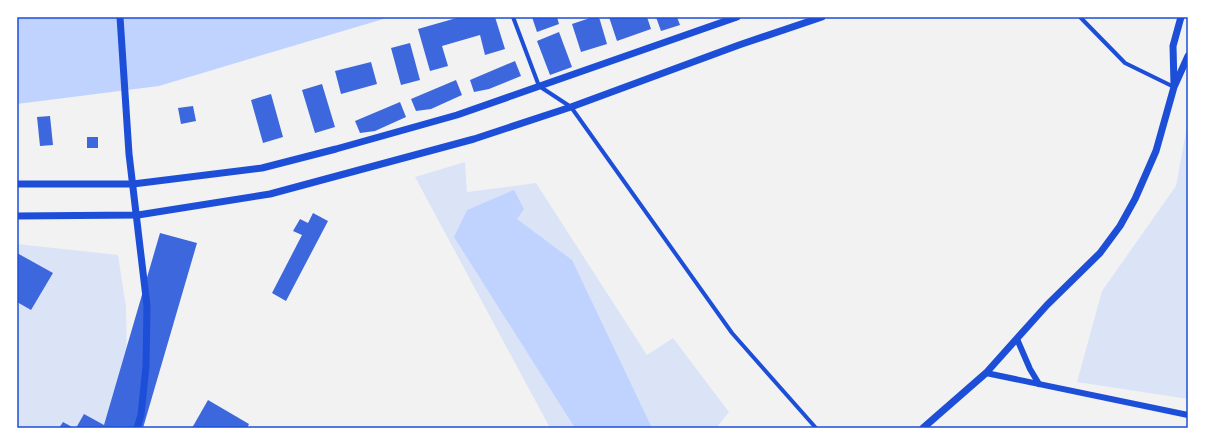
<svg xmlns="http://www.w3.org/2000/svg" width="1205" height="445" viewBox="0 0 1205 445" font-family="Mulish,sans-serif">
	<rect width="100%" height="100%" fill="#f2f2f2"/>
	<!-- green -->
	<g fill="#dbe4f7">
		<path d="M1188 121V399L1077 382 1102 291 1176 186Z"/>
		<path d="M465 162 467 192 536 183 647 355 673 338 729 412 716 428H550L415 177Z"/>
		<path d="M17 244 118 255 126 307 127 366 108 428H17Z"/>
	</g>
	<!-- water -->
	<g fill="#bfd3fe">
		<path d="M17 17H390L159 86 17 104Z"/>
		<path d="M514 190 524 209 517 219 572 260 652 428H575L454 237 467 210Z"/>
	</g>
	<!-- building -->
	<g fill="#3d67dc">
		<path d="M460 17H495L505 49 485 55 480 35 442 46 448 66 430 71 418 29Z"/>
		<path d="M532 17H557L559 24 537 32Z"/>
		<path d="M593 17H599L607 44 581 52 572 24Z"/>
		<path d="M609 17H647L651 29 617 41Z"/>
		<path d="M656 17H677L680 25 661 31Z"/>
		<path d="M559 32 572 67 550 75 537 41Z"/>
		<path d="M410 43 420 80 401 85 391 48Z"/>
		<path d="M515 61 521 76 489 89 474 92 470 80Z"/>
		<path d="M371 62 377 84 341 94 335 71Z"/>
		<path d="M456 80 462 95 431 109 416 111 411 99Z"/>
		<path d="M322 84 335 127 315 133 302 90Z"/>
		<path d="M271 94 283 137 263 143 251 100Z"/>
		<path d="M400 102 406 117 375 131 360 133 355 121Z"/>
		<path d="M193 106 196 121 181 124 178 108Z"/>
		<path d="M50 116 53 145 40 146 37 117Z"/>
		<rect x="87" y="137" width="11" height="11"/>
		<path d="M313 213 328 221 286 301 272 293 302 235 293 231 300 219 308 223Z"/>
		<path d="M160 233 197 243 143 428H76L84 414 104 425Z"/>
		<path d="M17 253 53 273 31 310 17 302Z"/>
		<path d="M208 400 249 424 247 428H192Z"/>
		<path d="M63 422 74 428H59Z"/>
	</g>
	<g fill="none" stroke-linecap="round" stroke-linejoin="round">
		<!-- minor -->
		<g stroke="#1d4ed8" stroke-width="4">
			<path d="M513 17 539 86 571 107 732 333 816 428"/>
			<path d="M1080 17 1125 63 1174 87"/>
		</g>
		<!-- tertiary -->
		<g stroke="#1d4ed8" stroke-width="6">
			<path d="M1017 339 1030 369 1039 384"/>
			<path d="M986 373 1188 415"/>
		</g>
		<!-- secondary -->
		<g stroke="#1d4ed8" stroke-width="7">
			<path d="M1174 85 1173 46 1181 17"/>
			<path d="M923 428 986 373 1047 305 1100 253 1120 226 1135 199 1156 151 1174 87 1188 56"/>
		</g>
		<!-- primary -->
		<g stroke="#1d4ed8" stroke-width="7">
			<path d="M120 17 129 154 147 306 146 366 141 415 137 428"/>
			<path d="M17 184H133L262 168 336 149 457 115 737 17"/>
			<path d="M17 216 138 215 270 194 474 139 571 107 739 45 822 17"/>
		</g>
	</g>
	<!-- border -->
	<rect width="1205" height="445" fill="none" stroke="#ffffff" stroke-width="36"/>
	<rect x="18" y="18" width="1169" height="409" fill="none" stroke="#1d4ed8" stroke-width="1.5"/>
</svg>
